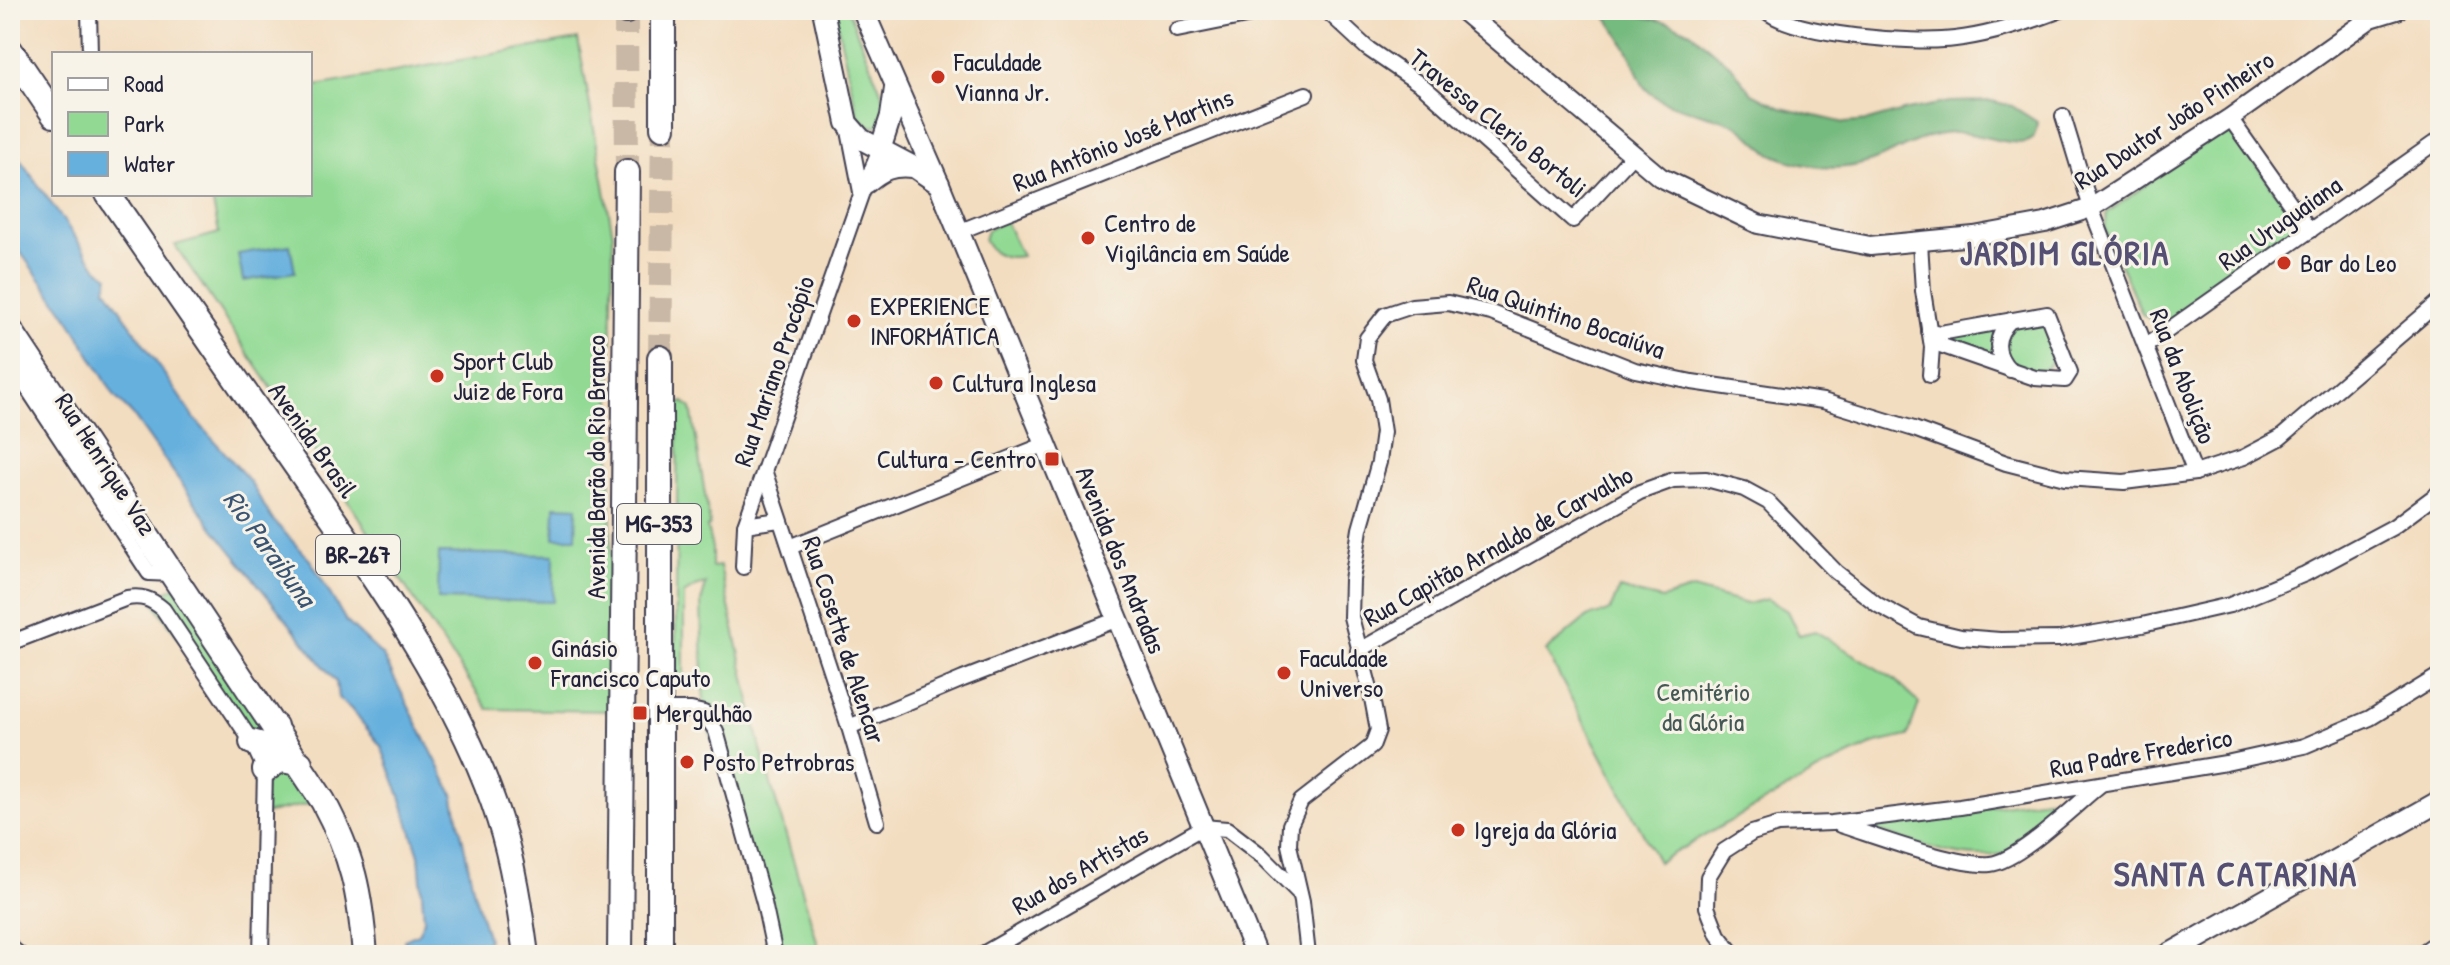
<svg xmlns="http://www.w3.org/2000/svg" width="2450" height="965" viewBox="0 0 2450 965" font-family="'Patrick Hand',sans-serif">
	<rect width="100%" height="100%" fill="#f7f3e8"/>
	<filter id="ink" filterUnits="userSpaceOnUse"><feTurbulence type="fractalNoise" baseFrequency=".0125" numOctaves="2"/><feDisplacementMap in="SourceGraphic" scale="16" xChannelSelector="R" yChannelSelector="G"/><feConvolveMatrix kernelMatrix="1 2 1 2 8 2 1 2 1" color-interpolation-filters="sRGB"/></filter>
	<filter id="wash" filterUnits="userSpaceOnUse"><feTurbulence type="fractalNoise" baseFrequency=".006" numOctaves="4" result="noise"/><feDisplacementMap in="SourceGraphic" scale="32" xChannelSelector="R" yChannelSelector="G"/><feGaussianBlur stdDeviation="1.8" result="paint"/><feColorMatrix in="noise" values="0 0 0 0 0 0 0 0 0 0 0 0 0 0 0 0 0 1.4 0 .05"/><feComposite in="paint" operator="in"/></filter>
	<g filter="url(#wash)">
		<rect width="100%" height="100%" fill="#f3ddc0"/>
		<!-- green -->
		<g fill="#92da94" stroke="#5a7e68" stroke-width="2">
			<path d="M834 10H848L887 106 880 125 871 127 858 117Z"/>
			<path d="M578 39 613 235 610 448 613 711 488 709 175 245 219 233 211 194H310V87Z"/>
			<path d="M2221 131 2232 133 2300 224V227L2174 321 2155 322 2142 314 2105 229 2107 213Z"/>
			<path d="M1005 221 1022 256C1006 259 992 255 984 240L987 230Z"/>
			<path d="M2040 321C2057 332 2062 370 2034 373 2026 373 2016 368 2008 366L2003 333 2008 326Z"/>
			<path d="M2007 322 2000 332 2007 368 1939 337Z"/>
			<path d="M684 402 691 408 710 525 707 528 712 548V567L720 566 761 750 821 955H775L704 713 701 602 706 584 695 587 684 594V682L675 683 678 409 679 404Z"/>
			<path d="M179 584 275 726 252 742 152 600Z"/>
			<path d="M1619 589 1662 599 1693 589 1747 604 1767 599 1787 611 1799 635 1815 631 1894 679 1919 703 1908 736 1876 743 1829 765 1658 862 1546 651 1587 617 1610 611Z"/>
			<path d="M280 760 323 801 264 814 265 770Z"/>
			<path d="M2082 794C2061 811 2037 836 2014 849 1976 871 1899 836 1858 825Z"/>
		</g>
		<!-- forest -->
		<path fill="#75ba7e" stroke="#4c6e5c" stroke-width="2" d="M1600 10H1630L1633 14 1671 23 1691 32 1733 68 1752 93 1781 108 1845 123 1868 121 1907 110 1949 102 1992 101 2012 106 2037 122C2036 127 2036 135 2032 139 2022 150 1977 133 1961 133 1913 131 1889 163 1846 167 1824 170 1794 164 1774 155 1761 150 1750 133 1736 125 1709 111 1667 111 1646 89 1639 81 1637 70 1633 61 1624 42 1614 26 1600 10Z"/>
		<!-- water -->
		<g fill="#66b0de" stroke="#44698c" stroke-width="2">
			<path d="M10 145 97 268 109 276 106 288 194 418 249 480 272 519 311 561 346 621 383 656 453 794 474 892 488 939 484 955H408L404 940 418 934 424 920 419 855 400 796 381 746 351 709 338 698 336 682 213 528 132 414 115 397 69 319 10 238Z"/>
			<path d="M290 245 295 272 243 281 238 254Z"/>
			<path d="M555 506 577 507 576 538H554Z"/>
			<path d="M439 553 554 555 553 602 438 599Z"/>
		</g>
	</g>
	<g filter="url(#ink)">
		<g fill="none" stroke-linecap="round" stroke-linejoin="round">
			<!-- primary-tunnel -->
			<g stroke="#c9b8a5" stroke-width="24" stroke-dasharray="24 12" stroke-linecap="butt">
				<path d="M626 11 627 172"/>
				<path d="M660 358 663 127"/>
			</g>
			<defs>
				<g id="minor">
					<path d="M89 10 90 54"/>
					<path d="M1326 10 1367 48 1424 87 1573 220 1633 155"/>
					<path d="M1765 10C1792 36 1916 44 1955 39 1991 35 2027 23 2061 10"/>
					<path d="M1177 30 1276 10"/>
					<path d="M2063 116 2091 208 2195 473"/>
					<path d="M2230 118 2310 231"/>
					<path d="M848 126 861 192"/>
					<path d="M958 232 1306 94"/>
					<path d="M1920 242 1923 291 1932 347 1930 375"/>
					<path d="M1929 331 1940 333 2047 314 2070 372 2065 380 2035 378 1940 345 1931 339"/>
					<path d="M2147 345 2440 139"/>
					<path d="M10 362 149 573 173 574"/>
					<path d="M2010 370C1994 354 1994 336 2011 320"/>
					<path d="M765 473 849 727 877 822"/>
					<path d="M745 525 779 520"/>
					<path d="M790 547 1046 444"/>
					<path d="M743 567 745 525 862 192 880 150"/>
					<path d="M10 643 127 598C142 596 150 598 163 609L252 742 265 770 261 955"/>
					<path d="M1358 651 1640 492 1673 480 1706 479 1744 489 1768 502 1836 572 1878 605 1919 627 1961 637 2000 640 2059 639 2142 625 2230 605 2305 574 2393 527 2440 492"/>
					<path d="M661 710H691L704 713 716 731 764 903 775 955"/>
					<path d="M849 727 963 679 1118 619"/>
					<path d="M1840 825C1875 836 1957 867 1990 864 2019 861 2075 805 2100 785"/>
					<path d="M10 947 20 955"/>
					<path d="M981 955 1203 827 1227 829 1262 856 1300 894"/>
					<path d="M1308 955 1302 901 1289 845 1290 825 1301 801 1372 746 1378 730 1371 693 1351 617 1352 580 1360 529 1379 462 1383 432 1378 399 1364 360 1367 338 1385 315 1412 306 1448 303 1491 313 1635 370 1692 382 1823 401 1914 429 2006 463 2065 478 2124 482 2195 473 2244 457 2280 438 2440 301"/>
					<path d="M1734 955 1718 935 1707 907 1708 877 1724 851 1752 833 1778 825 1832 823 1960 807 2226 763 2304 746 2370 718 2440 675"/>
					<path d="M2419 955 2440 940"/>
				</g>
				<path id="tertiary" d="M1462 10 1660 177 1758 224 1870 246 1974 236 2045 223 2091 208 2230 118 2371 18 2397 10"/>
				<g id="secondary">
					<path d="M823 10 847 123 861 139 914 167 939 184"/>
					<path d="M863 10 939 184 1256 955"/>
					<path d="M880 150 891 116 895 88"/>
					<path d="M866 183C882 169 892 165 912 167"/>
					<path d="M2168 955 2440 801"/>
				</g>
				<g id="primary">
					<path d="M626 11V10"/>
					<path d="M663 127V10"/>
					<path d="M620 955 627 172"/>
					<path d="M660 955V358"/>
				</g>
				<g id="trunk">
					<path d="M10 50 54 115"/>
					<path d="M108 194C170 284 232 373 294 463 369 570 459 693 499 819 513 862 520 910 526 955"/>
					<path d="M10 330 323 801C353 857 360 892 365 955"/>
					<path d="M252 742 267 746 273 743 276 736 275 726"/>
					<path d="M265 770 280 760 300 763"/>
				</g>
			</defs>
			<!-- minor casing -->
			<use href="#minor" stroke="#413e4f" stroke-width="18"/>
			<!-- tertiary casing -->
			<use href="#tertiary" stroke="#413e4f" stroke-width="22"/>
			<!-- secondary casing -->
			<use href="#secondary" stroke="#413e4f" stroke-width="24"/>
			<!-- primary casing -->
			<use href="#primary" stroke="#413e4f" stroke-width="28"/>
			<!-- trunk casing -->
			<use href="#trunk" stroke="#413e4f" stroke-width="28"/>
			<!-- minor -->
			<use href="#minor" stroke="#fff" stroke-width="14"/>
			<!-- tertiary -->
			<use href="#tertiary" stroke="#fff" stroke-width="18"/>
			<!-- secondary -->
			<use href="#secondary" stroke="#fff" stroke-width="20"/>
			<!-- primary -->
			<use href="#primary" stroke="#fff" stroke-width="24"/>
			<!-- trunk -->
			<use href="#trunk" stroke="#fff" stroke-width="24"/>
		</g>
	</g>
	<!-- markers -->
	<g fill="#c8321e" stroke="#f7f3e8" stroke-width="3">
		<circle cx="938" cy="77" r="8"/>
		<circle cx="1088" cy="238" r="8"/>
		<circle cx="2284" cy="263" r="8"/>
		<circle cx="854" cy="321" r="8"/>
		<circle cx="437" cy="376" r="8"/>
		<circle cx="936" cy="383" r="8"/>
		<rect x="1044" y="451" width="16" height="16" rx="4"/>
		<circle cx="535" cy="663" r="8"/>
		<circle cx="1284" cy="673" r="8"/>
		<rect x="632" y="705" width="16" height="16" rx="4"/>
		<circle cx="687" cy="762" r="8"/>
		<circle cx="1458" cy="830" r="8"/>
	</g>
	<g text-anchor="middle" stroke-width="6" stroke-linejoin="round" paint-order="stroke">
		<!-- shield labels -->
		<g fill="#f7f3e8" stroke="#62616f" stroke-width="2">
			<rect x="617" y="504" width="84" height="40" rx="6"/>
			<rect x="316" y="535" width="84" height="40" rx="6"/>
		</g>
		<g font-size="24" font-weight="bold" fill="#22223b">
			<text x="659" y="532">MG-353</text>
			<text x="358" y="563">BR-267</text>
		</g>
		<!-- poi labels -->
		<g font-size="26" fill="#22223b" stroke="#f7f3e8" text-anchor="start">
			<text x="954" y="71">Faculdade<tspan x="954" dy="30">Vianna Jr.</tspan></text>
			<text x="1104" y="232">Centro de<tspan x="1104" dy="30">Vigilância em Saúde</tspan></text>
			<text x="2300" y="272">Bar do Leo</text>
			<text x="870" y="315">EXPERIENCE<tspan x="870" dy="30">INFORMÁTICA</tspan></text>
			<text x="453" y="370">Sport Club<tspan x="453" dy="30">Juiz de Fora</tspan></text>
			<text x="952" y="392">Cultura Inglesa</text>
			<text x="1036" y="468" text-anchor="end">Cultura - Centro</text>
			<text x="551" y="657">Ginásio<tspan x="551" dy="30">Francisco Caputo</tspan></text>
			<text x="1300" y="667">Faculdade<tspan x="1300" dy="30">Universo</tspan></text>
			<text x="656" y="722">Mergulhão</text>
			<text x="703" y="771">Posto Petrobras</text>
			<text x="1474" y="839">Igreja da Glória</text>
		</g>
		<!-- street labels -->
		<g font-size="26" fill="#22223b" stroke="#f7f3e8">
			<text transform="translate(2174 120) rotate(-33)" y="9">Rua Doutor João Pinheiro</text>
			<text transform="translate(1498 123) rotate(39)" y="9">Travessa Clerio Bortoli</text>
			<text transform="translate(1123 140) rotate(-22)" y="9">Rua Antônio José Martins</text>
			<text transform="translate(2280 223) rotate(-35)" y="9">Rua Uruguaiana</text>
			<text transform="translate(1566 317) rotate(19)" y="9">Rua Quintino Bocaiúva</text>
			<text transform="translate(774 371) rotate(-71)" y="9">Rua Mariano Procópio</text>
			<text transform="translate(2183 376) rotate(69)" y="9">Rua da Abolição</text>
			<text transform="translate(313 440) rotate(55)" y="9">Avenida Brasil</text>
			<text transform="translate(106 464) rotate(57)" y="9">Rua Henrique Vaz</text>
			<text transform="translate(596 467) rotate(-90)" y="9">Avenida Barão do Rio Branco</text>
			<text transform="translate(1498 546) rotate(-29)" y="9">Rua Capitão Arnaldo de Carvalho</text>
			<text transform="translate(1121 560) rotate(68)" y="9">Avenida dos Andradas</text>
			<text transform="translate(844 640) rotate(72)" y="9">Rua Cosette de Alencar</text>
			<text transform="translate(2141 753) rotate(-10)" y="9">Rua Padre Frederico</text>
			<text transform="translate(1080 870) rotate(-30)" y="9">Rua dos Artistas</text>
		</g>
		<!-- park labels -->
		<g font-size="26" fill="#445956" stroke="#f7f3e8">
			<text x="1703" y="701">Cemitério<tspan x="1703" dy="30">da Glória</tspan></text>
		</g>
		<!-- water labels -->
		<g font-size="28" font-style="italic" fill="#3a5474" stroke="#f7f3e8">
			<text transform="translate(270 548) rotate(54)" y="10">Rio Paraibuna</text>
		</g>
		<!-- district labels -->
		<g font-size="34" font-weight="bold" letter-spacing="2" fill="#555073" stroke="#f7f3e8">
			<text x="2065" y="265">JARDIM GLÓRIA</text>
			<text x="2236" y="886">SANTA CATARINA</text>
		</g>
	</g>
	<!-- margin -->
	<rect width="2450" height="965" fill="none" stroke="#f7f3e8" stroke-width="40"/>
	<!-- legend -->
	<rect x="52" y="52" width="260" height="144" fill="#f7f3e8" stroke="#a29fa3" stroke-width="2"/>
	<rect x="68" y="78" width="40" height="12" fill="#ffffff" stroke="#a29fa3" stroke-width="2"/>
	<text x="124" y="92" font-size="24" fill="#22223b">Road</text>
	<rect x="68" y="112" width="40" height="24" fill="#92da94" stroke="#a29fa3" stroke-width="2"/>
	<text x="124" y="132" font-size="24" fill="#22223b">Park</text>
	<rect x="68" y="152" width="40" height="24" fill="#66b0de" stroke="#a29fa3" stroke-width="2"/>
	<text x="124" y="172" font-size="24" fill="#22223b">Water</text>
</svg>
